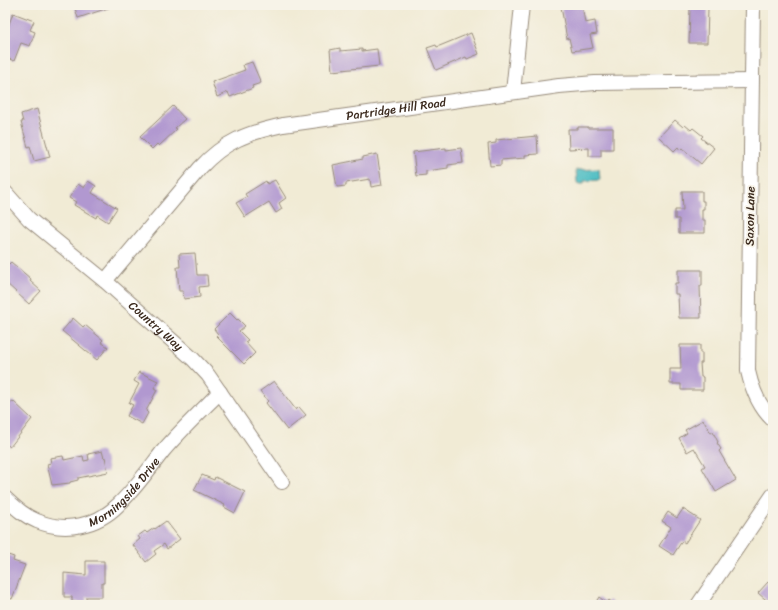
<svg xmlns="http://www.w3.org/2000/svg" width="778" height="610" viewBox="0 0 778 610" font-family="Sriracha,sans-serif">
	<rect width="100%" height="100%" fill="#f7f3e8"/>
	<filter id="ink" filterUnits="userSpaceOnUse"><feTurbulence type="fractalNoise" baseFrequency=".025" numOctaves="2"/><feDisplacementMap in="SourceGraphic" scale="8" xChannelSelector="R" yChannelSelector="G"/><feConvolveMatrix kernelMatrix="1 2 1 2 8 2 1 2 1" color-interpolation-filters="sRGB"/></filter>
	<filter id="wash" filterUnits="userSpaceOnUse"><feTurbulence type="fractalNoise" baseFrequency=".012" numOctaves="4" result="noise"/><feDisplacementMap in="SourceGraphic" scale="16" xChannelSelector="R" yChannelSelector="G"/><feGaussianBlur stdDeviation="0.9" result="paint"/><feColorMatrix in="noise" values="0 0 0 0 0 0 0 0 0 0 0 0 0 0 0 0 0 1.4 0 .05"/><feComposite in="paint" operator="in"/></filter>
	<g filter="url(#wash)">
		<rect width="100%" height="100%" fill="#f1ebd5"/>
		<!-- water -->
		<path fill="#4ebdc3" stroke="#447470" d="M599 169 600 180 584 181V184H578L577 182 576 170Z"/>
		<g id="blocks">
			<!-- building -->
			<g fill="#b198d0">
				<path d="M74 5H117L78 18Z"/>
				<path d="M575 5H582L585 23 595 21 597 34 590 35 593 48 572 51 569 38 567 39 561 7Z"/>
				<path d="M690 8H708L707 43H689Z"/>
				<path d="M13 13 34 21 30 30 35 32 30 46 21 43 14 61 5 57V26L8 27Z"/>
				<path d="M471 33 479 54 467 59 466 57 436 70 427 48 436 45 437 47Z"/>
				<path d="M340 48V51L362 49V51L377 49 379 66 332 71 330 50Z"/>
				<path d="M252 62 261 83 252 86 253 88 230 97 228 92 217 97 212 82 245 70 243 65Z"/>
				<path d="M173 106 185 119 175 128 177 129 159 146 157 144 152 149 140 137Z"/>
				<path d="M37 109 50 157 34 161 30 146 28 147 21 122H23L21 114Z"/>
				<path d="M675 120 683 127 685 125 691 130 693 128 703 136 701 138 714 148 701 164 682 148 680 150 678 147 674 151 659 137Z"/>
				<path d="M578 127H588V128H613V149H601V156H589V148L569 149 568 129H578Z"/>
				<path d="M537 136 538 154 525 155V158L501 160V165L490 166 488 144 496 143V140Z"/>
				<path d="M446 148V150L461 148 463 163 448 165V168L426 171V175L416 176 413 152Z"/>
				<path d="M377 154 382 185 371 187 370 179 346 183V186L337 187 333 165 363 159V157Z"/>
				<path d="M275 180 286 198 279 203 282 209 276 213 269 202 245 217 236 203 247 197 245 194 266 181 267 184Z"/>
				<path d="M88 181 96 186 92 193 117 208 108 222 97 215 96 218 74 205 76 202 69 198 78 184 84 188Z"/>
				<path d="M682 191H702V201H704V209H702V220H705V233H679V219H675V210H683Z"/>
				<path d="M195 253 197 275H207L208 286 199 287 200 297 184 299 183 291H179L177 267H180L179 254Z"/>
				<path d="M5 260 9 264 11 262 31 279 30 281 41 291 29 304 5 282Z"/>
				<path d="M678 270H702V286H700L701 318H679L678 294H675V283H678Z"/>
				<path d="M230 313 237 320 238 319 245 326 239 331 248 340 245 342 255 353 244 364 216 336 218 334 214 329Z"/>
				<path d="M73 318 83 327 85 325 103 340 101 342 108 347 97 360 62 331Z"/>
				<path d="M680 345H700V353H702V363H700L701 377H703V390H681V384H670V369H681Z"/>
				<path d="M139 372 158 381 154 388 157 390 146 411 148 413 142 424 127 416 133 405 129 403 139 384 134 381Z"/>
				<path d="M274 381 296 410 299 407 306 415 287 430 266 403 268 401 260 391Z"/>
				<path d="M5 399 10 403 13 401 32 419 10 447 5 443Z"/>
				<path d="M703 420 711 433 713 432 718 442 717 443 721 449 719 451 736 480 716 492 702 468 705 466 694 448 687 452 679 438 687 433 685 430Z"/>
				<path d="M102 451 104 458 105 457 108 472 78 478V480L70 482V483L52 485 47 464 51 463 50 458 63 456 64 460 83 456 84 461 89 460 88 454Z"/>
				<path d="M202 475 214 480 215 477 245 492 235 513 224 507 225 505 194 490Z"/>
				<path d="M683 509 700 520 685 543 682 541 673 555 659 546 671 527 662 521 668 512 677 518Z"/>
				<path d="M166 521 180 539 167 549 164 544 154 551 156 554 146 562 133 545 140 539 138 536 145 531 147 533 154 528 155 529Z"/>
				<path d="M5 554 14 557 13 561 25 565 12 599 5 597Z"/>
				<path d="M86 561H104V583H102V597H86V602H72V597H64V573L86 575Z"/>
				<path d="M768 582 771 584 773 582 772 605 758 593Z"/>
				<path d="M599 597 607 603 609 600 615 605H594Z"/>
			</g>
		</g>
	</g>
	<g filter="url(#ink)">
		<use href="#blocks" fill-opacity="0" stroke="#968a7a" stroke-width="1"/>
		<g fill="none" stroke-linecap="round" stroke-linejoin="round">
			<defs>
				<g id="street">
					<path d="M753 5 748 371C752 389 759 407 773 420"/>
					<path d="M513 92 522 5"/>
					<path id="s1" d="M5 192 29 219 105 281 193 359 208 375 282 482"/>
					<path id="s2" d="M105 281 200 168C225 141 247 133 283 125L559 86 595 83 751 81"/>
					<path id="s3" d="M5 498C15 507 24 516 37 521 65 533 97 526 118 505 135 489 149 469 163 451 181 430 201 411 220 392"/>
					<path d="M698 605 773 495"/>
				</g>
			</defs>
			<!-- street casing -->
			<use href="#street" stroke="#968a7a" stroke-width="16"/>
			<!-- street -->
			<use href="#street" stroke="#fff" stroke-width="14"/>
		</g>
	</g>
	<g text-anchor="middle" stroke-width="3.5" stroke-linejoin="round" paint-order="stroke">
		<!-- street labels -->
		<g font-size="12" fill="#3b2a1e" stroke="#f7f3e8">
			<text dy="4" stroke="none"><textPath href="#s2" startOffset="357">Partridge Hill Road</textPath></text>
			<text transform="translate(750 216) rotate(-89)" y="4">Saxon Lane</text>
			<text dy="4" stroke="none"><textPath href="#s1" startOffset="202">Country Way</textPath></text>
			<text dy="4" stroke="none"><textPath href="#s3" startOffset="140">Morningside Drive</textPath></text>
		</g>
	</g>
	<!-- margin -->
	<rect width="778" height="610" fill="none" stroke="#f7f3e8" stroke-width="20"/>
</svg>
